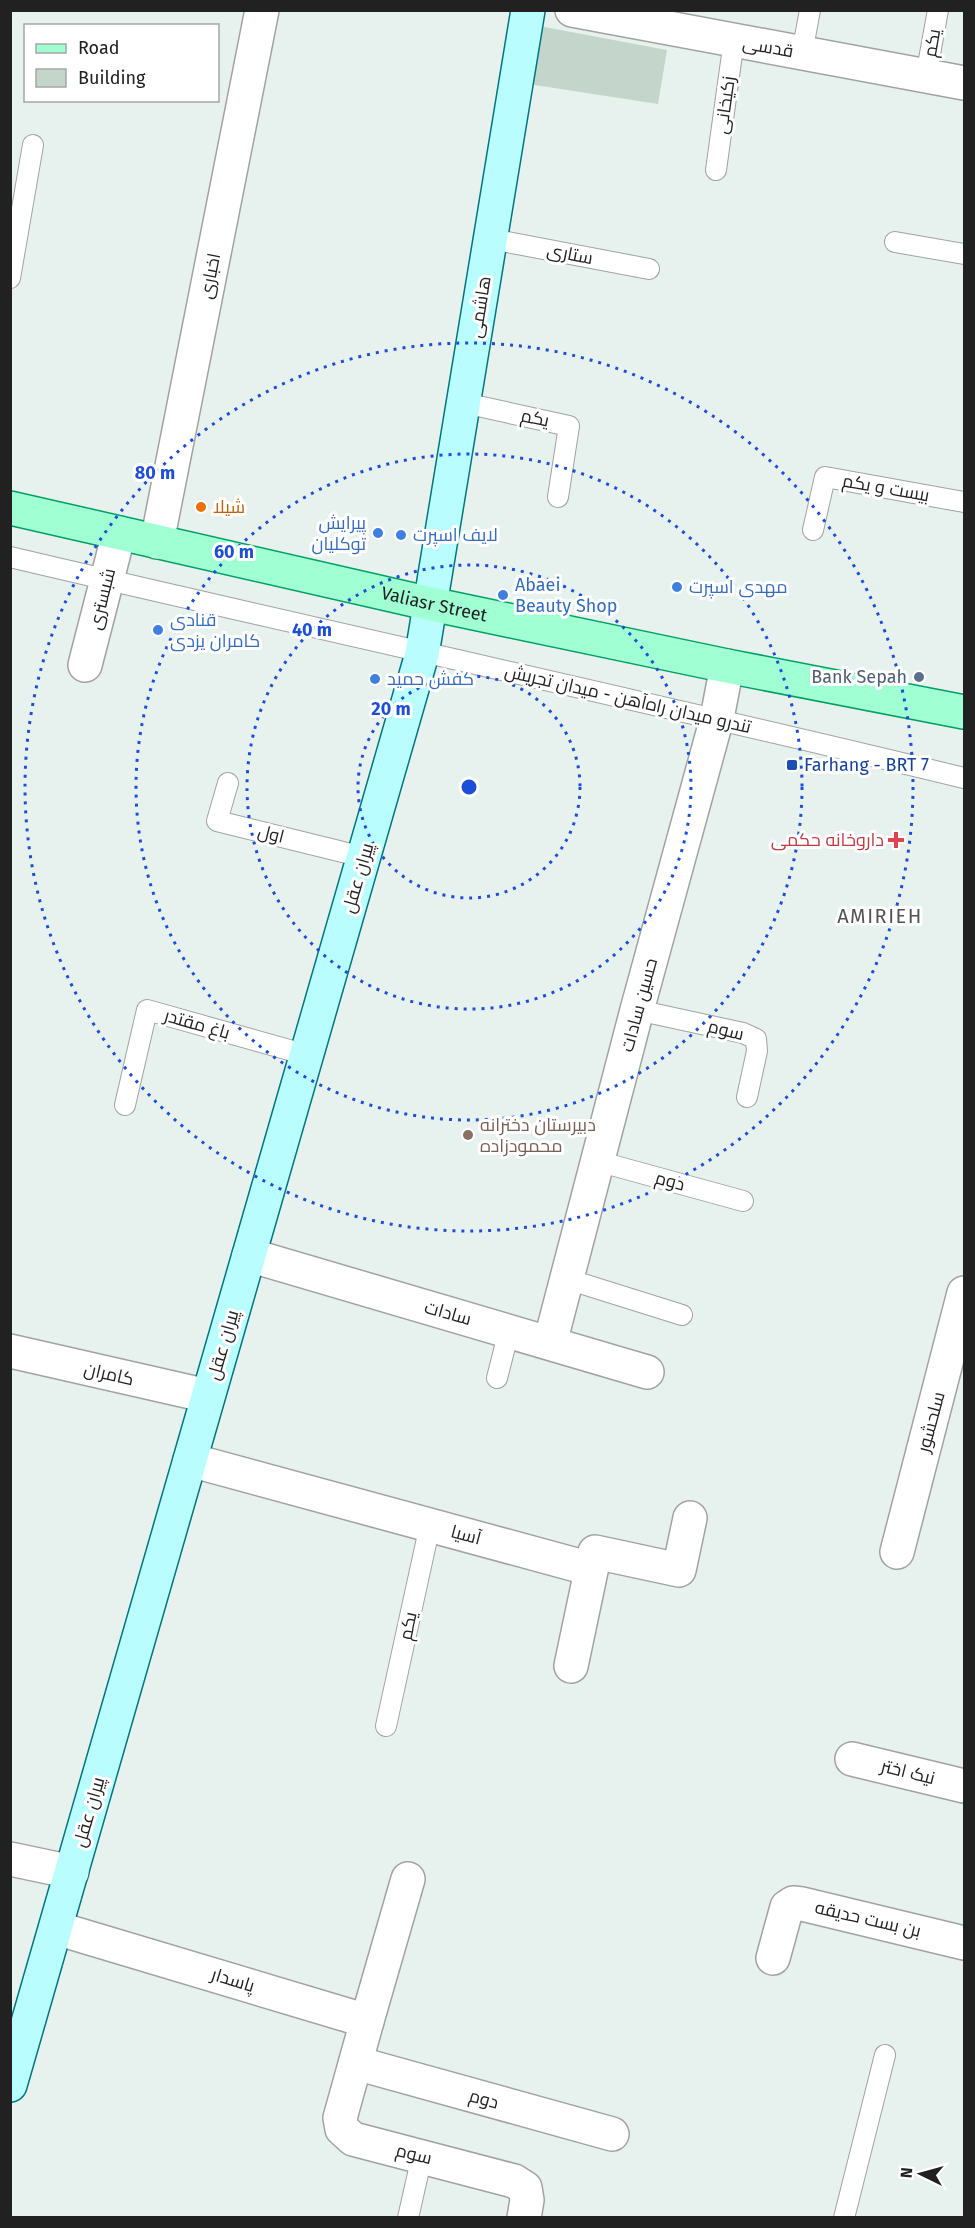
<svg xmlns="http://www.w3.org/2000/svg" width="975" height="2228" viewBox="0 0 975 2228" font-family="'Fira Sans',Cairo,sans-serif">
	<rect width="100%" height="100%" fill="#e7f2ee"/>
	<!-- building -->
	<path fill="#c4d6cc" d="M539 26 667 50 658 104 528 84Z"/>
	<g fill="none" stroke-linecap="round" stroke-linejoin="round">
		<defs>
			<g id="lane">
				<path d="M802 53 810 10"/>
				<path d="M926 76 938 10"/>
				<path d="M716 170 734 40"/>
				<path d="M491 239 649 269"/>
				<path d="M895 242 964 254"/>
				<path d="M10 278 33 145"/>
				<path d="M464 403 569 426 558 497"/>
				<path d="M813 530 825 477 964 502"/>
				<path d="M10 557C328 632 647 701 964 778"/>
				<path d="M228 783 217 821 363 857"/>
				<path d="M637 1010 743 1033 756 1039 757 1051 747 1097"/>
				<path d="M125 1105 147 1010 307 1055"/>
				<path d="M597 1161 743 1201"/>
				<path d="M567 1279 682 1315"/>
				<path d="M497 1378 509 1331"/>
				<path d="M386 1726 430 1525"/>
				<path d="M408 2218 422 2156"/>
				<path d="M844 2218 885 2055"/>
			</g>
			<g id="street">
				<path d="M572 10 964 83"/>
				<path d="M157 542 262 10"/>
				<path d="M85 665 119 533"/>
				<path d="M249 1255 647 1372"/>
				<path d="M550 1343 637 1010 717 718 727 666"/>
				<path d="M10 1351 208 1396"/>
				<path d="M190 1460 591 1569"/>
				<path d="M897 1552 964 1293"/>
				<path d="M571 1666 595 1552 679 1570 690 1518"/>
				<path d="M852 1759 964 1786"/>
				<path d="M10 1859 72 1872"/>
				<path d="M56 1928 367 2021 340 2118 342 2129 353 2139 514 2181 525 2188 527 2200 524 2218"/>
				<path d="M773 1958 787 1907 793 1903 802 1904 964 1943"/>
				<path d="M367 2021 408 1879"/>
				<path d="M356 2063 612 2134"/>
			</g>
			<path id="secondary" d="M10 2085 422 654 528 10"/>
			<g id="primary">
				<path id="s1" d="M10 508 431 604 727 666 964 712"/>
			</g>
		</defs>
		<!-- lane casing -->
		<use href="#lane" stroke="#a2a2a2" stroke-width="22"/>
		<!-- street casing -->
		<use href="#street" stroke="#a2a2a2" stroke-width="36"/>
		<!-- secondary casing -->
		<use href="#secondary" stroke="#007681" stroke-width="36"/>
		<!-- primary casing -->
		<use href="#primary" stroke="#009f66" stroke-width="36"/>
		<!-- lane -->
		<use href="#lane" stroke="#fff" stroke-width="20"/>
		<!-- street -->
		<use href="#street" stroke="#fff" stroke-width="33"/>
		<!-- secondary -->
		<use href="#secondary" stroke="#b9fdff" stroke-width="33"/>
		<!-- primary -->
		<use href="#primary" stroke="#a0ffd3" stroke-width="33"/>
	</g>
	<!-- distance rings -->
	<g fill="none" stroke="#1d4ed8" stroke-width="3" stroke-dasharray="3 6">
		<circle cx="469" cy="787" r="111"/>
		<circle cx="469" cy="787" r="222"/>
		<circle cx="469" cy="787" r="333"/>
		<circle cx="469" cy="787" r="444"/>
	</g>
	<!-- markers -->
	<circle fill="#e8710a" stroke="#fff" stroke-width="2" cx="201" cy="507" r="6"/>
	<g fill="#3f7fe0" stroke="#fff" stroke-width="2">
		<circle cx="378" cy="533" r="6"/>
		<circle cx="401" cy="535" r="6"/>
		<circle cx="677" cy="587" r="6"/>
		<circle cx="503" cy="595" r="6"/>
		<circle cx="158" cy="630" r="6"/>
		<circle cx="375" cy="679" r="6"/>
	</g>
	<circle fill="#5c6f8a" stroke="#fff" stroke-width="2" cx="919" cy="677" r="6"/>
	<rect fill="#1a4fb4" stroke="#fff" stroke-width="2" x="786" y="759" width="12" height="12" rx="3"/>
	<path fill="#e0444e" stroke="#fff" stroke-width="2" d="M893 831h6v6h6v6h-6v6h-6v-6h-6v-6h6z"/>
	<circle fill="#8d6e63" stroke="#fff" stroke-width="2" cx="468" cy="1135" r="6"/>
	<g text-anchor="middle" stroke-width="6" stroke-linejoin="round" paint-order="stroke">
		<!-- street labels -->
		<g font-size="18" fill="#212121" stroke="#fff">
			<text transform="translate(932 43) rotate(-80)" y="6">یکم</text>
			<text transform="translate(768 47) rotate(10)" y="6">قدسی</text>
			<text transform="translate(725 105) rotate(-82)" y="6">زکیخانی</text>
			<text transform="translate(570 254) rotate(11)" y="6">ستاری</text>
			<text transform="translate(210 276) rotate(-79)" y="6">اخباری</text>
			<text transform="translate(480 307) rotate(-81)" y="6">هاشمی</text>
			<text transform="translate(535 418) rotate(12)" y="6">یکم</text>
			<text transform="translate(886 488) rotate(10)" y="6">بیست و یکم</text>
			<text transform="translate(102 599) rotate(-76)" y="6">شبستری</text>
			<text dy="6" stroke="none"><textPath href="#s1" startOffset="435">Valiasr Street</textPath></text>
			<text transform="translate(628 699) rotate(13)" y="6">تندرو میدان راه‌آهن - میدان تجریش</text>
			<text transform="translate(271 834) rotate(14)" y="6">اول</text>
			<text transform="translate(358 878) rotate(-74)" y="6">پیران عقل</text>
			<text transform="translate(639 1005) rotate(-75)" y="6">حسین سادات</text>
			<text transform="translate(197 1024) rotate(16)" y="6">باغ مقتدر</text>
			<text transform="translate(726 1030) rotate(14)" y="6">سوم</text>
			<text transform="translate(670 1181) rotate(15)" y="6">دوم</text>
			<text transform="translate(448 1313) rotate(16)" y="6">سادات</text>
			<text transform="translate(223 1345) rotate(-74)" y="6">پیران عقل</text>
			<text transform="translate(109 1374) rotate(13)" y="6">کامران</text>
			<text transform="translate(931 1422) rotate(-75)" y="6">سلحشور</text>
			<text transform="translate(466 1535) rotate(15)" y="6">آسیا</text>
			<text transform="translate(408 1626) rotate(-78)" y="6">یکم</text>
			<text transform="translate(908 1772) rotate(14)" y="6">نیک اختر</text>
			<text transform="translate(89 1812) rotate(-74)" y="6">پیران عقل</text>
			<text transform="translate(868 1919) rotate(13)" y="6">بن بست حدیقه</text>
			<text transform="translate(233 1980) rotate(17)" y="6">پاسدار</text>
			<text transform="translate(484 2099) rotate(16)" y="6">دوم</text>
			<text transform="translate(414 2154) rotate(14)" y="6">سوم</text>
		</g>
		<!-- food labels -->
		<g font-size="18" fill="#c56008" stroke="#fff" text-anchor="start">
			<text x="213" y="513">شیلا</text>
		</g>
		<!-- shop labels -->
		<g font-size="18" fill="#366cbe" stroke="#fff" text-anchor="start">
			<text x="366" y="529" text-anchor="end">پیرایش<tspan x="366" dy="21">توکلیان</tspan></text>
			<text x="413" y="541">لایف اسپرت</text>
			<text x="515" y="591">Abaei<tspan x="515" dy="21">Beauty Shop</tspan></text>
			<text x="689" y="593">مهدی اسپرت</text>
			<text x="170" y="626">قنادی<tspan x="170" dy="21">کامران یزدی</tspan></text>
			<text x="387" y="685">کفش حمید</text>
		</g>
		<!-- service labels -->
		<g font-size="18" fill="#4e5e75" stroke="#fff" text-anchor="end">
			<text x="907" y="683">Bank Sepah</text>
		</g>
		<!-- transit labels -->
		<g font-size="18" fill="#164399" stroke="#fff" text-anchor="start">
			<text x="804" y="771">Farhang - BRT 7</text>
		</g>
		<!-- health labels -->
		<g font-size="18" fill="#be3a42" stroke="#fff" text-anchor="end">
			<text x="884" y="846">داروخانه حکمی</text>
		</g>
		<!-- education labels -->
		<g font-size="18" fill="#785e54" stroke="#fff" text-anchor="start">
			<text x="480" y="1131">دبیرستان دخترانه<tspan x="480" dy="21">محمودزاده</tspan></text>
		</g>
		<!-- neighbourhood labels -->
		<g font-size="20" letter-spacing="1.5" fill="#545454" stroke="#fff">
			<text x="880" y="923">AMIRIEH</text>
		</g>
	</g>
	<circle cx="469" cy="787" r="9" fill="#1d4ed8" stroke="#fff" stroke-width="3"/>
	<g font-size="18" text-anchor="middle" font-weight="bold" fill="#1d4ed8" stroke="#fff" stroke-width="6" stroke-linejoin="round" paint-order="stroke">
		<text x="155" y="479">80 m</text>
		<text x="234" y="558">60 m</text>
		<text x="312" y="636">40 m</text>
		<text x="391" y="715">20 m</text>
	</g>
	<!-- border -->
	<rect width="975" height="2228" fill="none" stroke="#212121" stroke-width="24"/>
	<!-- legend -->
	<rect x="24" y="24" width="195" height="78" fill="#ffffff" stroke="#a6a6a6" stroke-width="1.5"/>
	<rect x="36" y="44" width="30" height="9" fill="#a0ffd3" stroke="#a6a6a6" stroke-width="1.5"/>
	<text x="78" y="54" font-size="18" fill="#212121">Road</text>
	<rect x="36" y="69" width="30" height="18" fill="#c4d6cc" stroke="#a6a6a6" stroke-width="1.5"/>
	<text x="78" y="84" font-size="18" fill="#212121">Building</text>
	<!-- north arrow -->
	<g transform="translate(921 2174) rotate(275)" stroke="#ffffff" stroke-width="4.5" paint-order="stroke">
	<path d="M0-4.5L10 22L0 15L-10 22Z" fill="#212121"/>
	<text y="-9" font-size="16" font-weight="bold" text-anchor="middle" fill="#212121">N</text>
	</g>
</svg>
